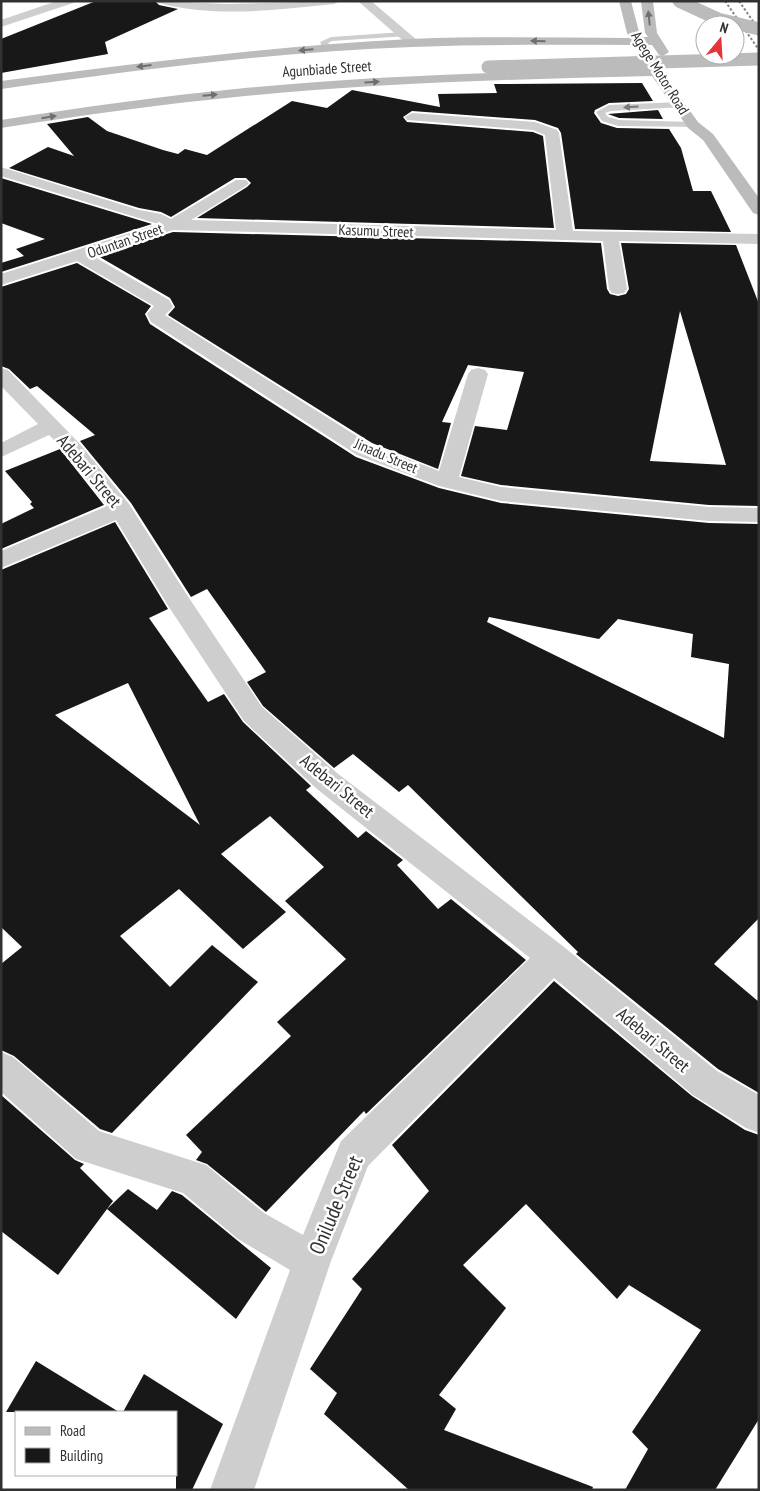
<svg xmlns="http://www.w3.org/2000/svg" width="760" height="1491" viewBox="0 0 760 1491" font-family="'PT Sans Narrow',sans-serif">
	<rect width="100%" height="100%" fill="#fff"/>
	<!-- building -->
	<g fill="#181818" fill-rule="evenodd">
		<path d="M96 1H155L159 5 178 9 105 42 108 54 1 73V39Z"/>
		<path d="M642 83 653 101 609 103 595 110 594 113 601 123 617 128 669 129 681 148 693 191H711L731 232 575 229 561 133 558 128 535 120 412 111 403 117 407 122 533 132 543 136 554 228 197 218 247 187 251 183 246 178H235L171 217 161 212 139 208 9 168 48 147 74 156 47 124 88 117 107 131 163 150 178 154 185 149 207 155 292 101 327 108 352 90 440 107 438 94 497 93 494 84Z"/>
		<path d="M658 110 663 119 619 118 608 114Z"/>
		<path d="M1 178 152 224 1 272V263L24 256 16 249 45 239 1 223Z"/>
		<path d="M173 232 601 243 607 289 610 294 618 296 626 294 629 289 621 243 736 245 759 304V506L709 505 501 485 461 476 475 426 507 430 524 372 468 365 442 422 451 423 438 469 372 443 168 315 175 307 170 298 98 256ZM680 311 726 465 650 461Z"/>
		<path d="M77 263 151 306 145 314 150 324 356 457 439 488 501 503 709 523 759 524V918L714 964 759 1002V1093L718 1069 576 954 578 952 408 785 399 792 353 754 334 768 263 706 247 682 266 672 207 589 191 597 131 503 80 441 95 435 37 386 30 389 9 369 1 366V287ZM489 617 599 639 618 619 693 634 691 657 729 664 724 738 487 622Z"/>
		<path d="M60 449 104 505 1 549V524L34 508 30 504 32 502 5 471Z"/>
		<path d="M115 522 168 609 149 618 208 702 224 694 243 722 311 786 306 790 358 838 366 831 403 860 397 865 438 909 451 899 526 960 366 1114 364 1111 266 1212 207 1164 196 1160 202 1152 186 1135 291 1036 277 1022 346 959 285 901 324 867 270 816 221 854 286 912 243 949 179 889 120 936 170 987 212 945 258 982 112 1133 100 1129 14 1056 1 1050V964L22 947 1 927V570ZM128 683 200 825 55 715Z"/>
		<path d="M554 981 692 1096 745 1130 759 1135V1419L715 1490H625L648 1449 632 1432 701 1330 629 1285 617 1299 526 1204 463 1265 506 1308 439 1395 456 1409 444 1430 593 1487 592 1490H409L324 1414 337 1393 310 1369 362 1289 352 1279 429 1191 392 1145Z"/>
		<path d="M1 1095 75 1160 84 1164 80 1168 113 1201 107 1209 128 1189 157 1210 172 1191 182 1195 271 1268 236 1319 107 1209 58 1275 1 1231Z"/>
		<path d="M36 1361 119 1412H6Z"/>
		<path d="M144 1374 223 1424 192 1490H176V1412H123Z"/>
	</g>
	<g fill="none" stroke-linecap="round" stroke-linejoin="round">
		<!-- lane -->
		<g fill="#cecece" fill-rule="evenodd">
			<path d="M404 32H407V36L332 41 328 43 331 48 327 50H324L320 42 331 37Z"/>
			<path d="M680 102 683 103V107L611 111 605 113 608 117 619 120 693 122 696 123V127L618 126 602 121 596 112 609 105Z"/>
		</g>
		<!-- street -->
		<g fill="#cecece" fill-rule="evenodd">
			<path d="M57 1H75L73 3 1 27V20Z"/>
			<path d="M157 1 227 4 340 1 334 4C276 10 216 18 159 3Z"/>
			<path d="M358 1H371L417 40 419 43 417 46H409Z"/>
			<path d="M412 113 535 122 557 130 559 133 573 231 759 234V244L619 241 627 289 624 293 618 294 612 293 609 289 603 241 173 230 93 256 169 300 173 307 165 315 371 445 439 471 468 374 471 370 478 368 485 370 488 374 459 477 501 487 709 507 759 508V522L709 521 501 501 439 486 357 455 151 322 147 314 154 306 77 261 1 285V274L158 224 1 176V167L139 210 161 214 171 219 236 180H246L249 183 246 186 191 220 556 230 545 135 533 130 407 120 405 117Z"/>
			<path d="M1 368 8 370 79 443 129 504 185 592 262 707 337 773 564 947 717 1071 759 1095V1133L746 1128 693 1095 554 978 368 1166 331 1261 254 1490H210L290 1270 238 1239 183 1193 76 1159 1 1092V1052L13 1057 99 1131 206 1165 264 1213 303 1235 341 1141 530 958 317 789 244 721 167 604 116 520 1 568V551L107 506 65 451 49 435 1 457V443L38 424 1 386Z"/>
		</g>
		<!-- secondary -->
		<path fill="#bbb" fill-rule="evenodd" d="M619 1H631L639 32 643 37H648L645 33 641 1H653L657 33 669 52 663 56 659 55 652 45H648L667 79 698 122 713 134 759 198V215L753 213 703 140 688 128 652 76C516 79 380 83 245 96 163 104 82 115 1 128V120C82 107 163 96 245 88 379 75 514 72 648 68L636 45C561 45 486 44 412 47 274 52 138 70 1 89V81C137 63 274 46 411 39 484 36 557 38 630 38L627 33Z"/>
		<!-- rail -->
		<g stroke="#868686" stroke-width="2" stroke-dasharray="2.5 2" stroke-linecap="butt">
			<path d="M725 1 759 50"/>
			<path d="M739 1 759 30"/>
		</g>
		<!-- secondary-bridge -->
		<g stroke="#bbb" stroke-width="13">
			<path d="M679 1 718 19 759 29"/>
			<path d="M488 67 759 59"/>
		</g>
	</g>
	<!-- one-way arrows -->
	<defs><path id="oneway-solid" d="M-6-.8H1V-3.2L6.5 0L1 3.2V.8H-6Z" transform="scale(1.25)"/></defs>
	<g fill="#6f6f6f">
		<use href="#oneway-solid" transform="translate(649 18) rotate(-96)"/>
		<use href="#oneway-solid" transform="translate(538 41) rotate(-179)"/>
		<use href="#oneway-solid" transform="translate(306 50) rotate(175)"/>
		<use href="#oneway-solid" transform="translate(144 66) rotate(173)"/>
		<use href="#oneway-solid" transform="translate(372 82) rotate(-3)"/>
		<use href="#oneway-solid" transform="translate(210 95) rotate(-5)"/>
		<use href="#oneway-solid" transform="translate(49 117) rotate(-9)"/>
	</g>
	<use fill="#787878" href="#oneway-solid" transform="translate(631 107) rotate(176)"/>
	<g text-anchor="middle" stroke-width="5" stroke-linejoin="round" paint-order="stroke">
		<!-- far-street labels -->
		<g font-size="15" fill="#313131" stroke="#fff">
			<text transform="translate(327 69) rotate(-4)" y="5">Agunbiade Street</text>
			<text transform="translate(660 73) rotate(58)" y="5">Agege Motor Road</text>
			<text transform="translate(376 231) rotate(2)" y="5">Kasumu Street</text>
			<text transform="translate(125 241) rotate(-19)" y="5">Oduntan Street</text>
			<text transform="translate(386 456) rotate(23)" y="5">Jinadu Street</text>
		</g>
		<!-- street labels -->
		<g font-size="18" fill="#313131" stroke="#fff">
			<text transform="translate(89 471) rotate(50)" y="6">Adebari Street</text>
			<text transform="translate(337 786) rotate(39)" y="6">Adebari Street</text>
			<text transform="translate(653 1040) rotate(40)" y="6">Adebari Street</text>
		</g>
		<!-- near-street labels -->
		<g font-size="21" fill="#313131" stroke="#fff">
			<text transform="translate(336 1205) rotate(-67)" y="7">Onilude Street</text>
		</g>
	</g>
	<!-- border -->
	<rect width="760" height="1491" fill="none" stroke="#313131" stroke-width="5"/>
	<!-- legend -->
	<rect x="15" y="1411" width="162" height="65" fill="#ffffff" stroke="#adadad"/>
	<rect x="25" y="1427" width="25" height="8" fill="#bbbbbb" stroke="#adadad"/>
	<text x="60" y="1436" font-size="15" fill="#313131">Road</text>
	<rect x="25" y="1448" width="25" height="15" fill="#181818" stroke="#adadad"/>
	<text x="60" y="1461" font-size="15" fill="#313131">Building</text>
	<!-- north arrow -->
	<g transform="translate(720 40) rotate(18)"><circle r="24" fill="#ffffff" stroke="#adadad"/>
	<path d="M0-4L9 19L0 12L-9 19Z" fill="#e63538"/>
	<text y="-8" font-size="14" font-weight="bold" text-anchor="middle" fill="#313131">N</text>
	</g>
</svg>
